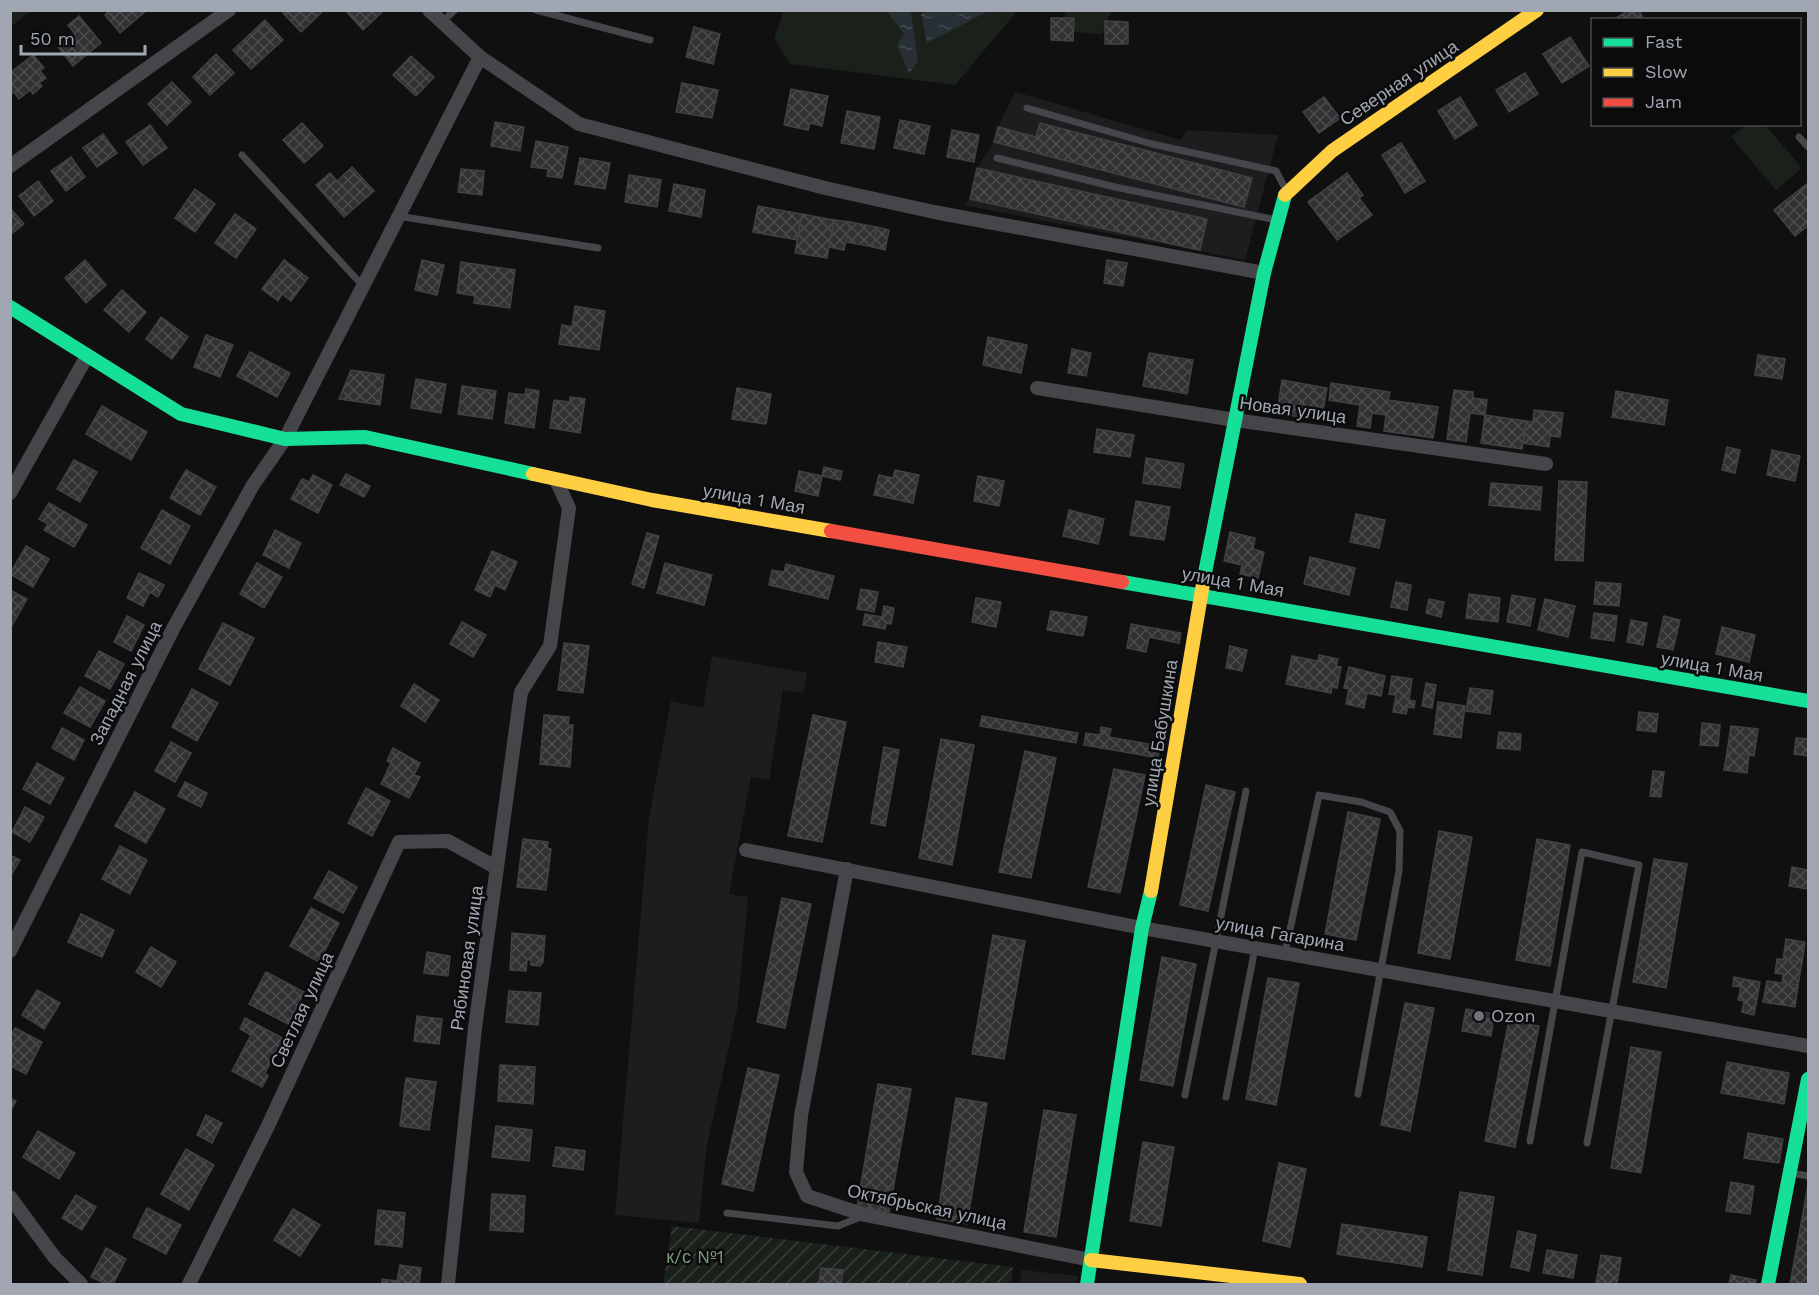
<svg xmlns="http://www.w3.org/2000/svg" width="1819" height="1295" viewBox="0 0 1819 1295" font-family="'Work Sans',sans-serif">
	<defs>
		<pattern id="garden-furrows" width="10" height="10" patternUnits="userSpaceOnUse" patternTransform="scale(1.5)"><rect width="10" height="10" fill="#1a211b"/><path d="M-1 1l2-2M0 10L10 0M9 11l2-2" fill="none" stroke="#383e3a"/></pattern>
		<pattern id="water-ripples" width="26" height="14" patternUnits="userSpaceOnUse" patternTransform="scale(1.5)"><rect width="26" height="14" fill="#283035"/><path d="M2 4q2-2 4 0t4 0M15 11q2-2 4 0t4 0" fill="none" stroke="#444b50"/></pattern>
		<pattern id="building-cross-hatch" width="8" height="8" patternUnits="userSpaceOnUse" patternTransform="scale(1.5)"><rect width="8" height="8" fill="#313133"/><path d="M0 0l8 8M0 8l8-8" fill="none" stroke="#4c4c4e"/></pattern>
	</defs>
	<rect width="100%" height="100%" fill="#101011"/>
	<!-- built -->
	<g fill="#1d1d1f">
		<path d="M1015 92 1181 140 1186 130 1278 135 1245 260 964 205 970 199 977 168 994 142 998 127Z"/>
		<path d="M712 656 807 673 803 693 783 690 769 780 751 777 729 894 748 897 738 1005 707 1145 699 1223 615 1215 649 818 671 701 703 708Z"/>
		<path d="M1022 1270 1078 1276 1076 1284H1019Z"/>
	</g>
	<!-- grass -->
	<g fill="#1a211b">
		<path d="M11 10H31V11L11 26Z"/>
		<path d="M784 11H887L904 34 918 61 911 11H924L921 15 927 43 989 11H1017L955 85 790 64 774 38Z"/>
		<path d="M1066 11H1111L1102 34 1059 31Z"/>
		<path d="M1746 124 1765 125 1802 168 1776 190 1731 137Z"/>
	</g>
	<!-- garden -->
	<path fill="url(#garden-furrows)" d="M672 1226 1013 1267 1011 1284H663Z"/>
	<!-- water -->
	<g fill="url(#water-ripples)">
		<path d="M924 10H989V11L927 43 921 15Z"/>
		<path d="M887 11H911L918 61 909 73 897 45 904 34Z"/>
	</g>
	<!-- building -->
	<g fill="url(#building-cross-hatch)" stroke="#404144" stroke-width="1.5">
		<path d="M110 10H147L120 33 105 15Z"/>
		<path d="M286 10H324L301 32 283 13Z"/>
		<path d="M345 10H384L363 30Z"/>
		<path d="M1629 10H1639L1644 20H1613Z"/>
		<path d="M79 16 101 43 73 66 58 47 75 34 68 25Z"/>
		<path d="M1051 18H1074L1073 41 1051 40Z"/>
		<path d="M265 20 283 40 251 69 233 50Z"/>
		<path d="M1105 21 1128 22V44H1105Z"/>
		<path d="M694 27 720 34 713 64 686 57Z"/>
		<path d="M1570 37 1589 66 1562 83 1543 54Z"/>
		<path d="M216 54 234 73 210 95 193 77Z"/>
		<path d="M33 55 44 68 40 71 46 78 39 83 42 86 33 94 30 90 19 99 14 92 10 95V73Z"/>
		<path d="M411 56 434 77 416 96 393 75Z"/>
		<path d="M1525 73 1538 94 1509 112 1496 90Z"/>
		<path d="M172 82 191 102 167 125 148 104Z"/>
		<path d="M682 83 718 90 712 118 676 112Z"/>
		<path d="M791 89 828 96 822 126 810 123 808 130 784 125Z"/>
		<path d="M1324 97 1340 118 1319 133 1303 112Z"/>
		<path d="M1460 97 1477 125 1455 139 1438 111Z"/>
		<path d="M847 111 880 117 874 149 841 143Z"/>
		<path d="M900 120 930 126 924 154 894 148Z"/>
		<path d="M495 122 524 127 520 151 491 146Z"/>
		<path d="M302 123 323 146 304 163 283 140Z"/>
		<path d="M1040 123 1252 178 1244 207 994 142 998 127 1036 137Z"/>
		<path d="M150 125 167 148 143 165 126 142Z"/>
		<path d="M952 130 979 135 974 162 947 157Z"/>
		<path d="M103 134 117 153 97 167 83 148Z"/>
		<path d="M536 141 568 147 562 178 547 176 548 169 531 167Z"/>
		<path d="M1401 143 1425 181 1405 193 1382 155Z"/>
		<path d="M71 157 85 177 66 191 51 171Z"/>
		<path d="M580 158 610 163 605 189 575 184Z"/>
		<path d="M352 167 374 191 344 217 316 185 330 173 337 181Z"/>
		<path d="M977 168 1207 219 1200 250 970 199Z"/>
		<path d="M461 169 484 171 482 195 458 192Z"/>
		<path d="M1347 173 1363 195 1359 198 1372 215 1337 240 1308 202Z"/>
		<path d="M629 175 661 180 657 207 625 202Z"/>
		<path d="M38 181 53 201 34 216 19 196Z"/>
		<path d="M1808 183V226L1795 236 1774 210Z"/>
		<path d="M674 184 705 190 701 217 669 211Z"/>
		<path d="M195 189 215 204 195 232 175 218Z"/>
		<path d="M758 206 802 214 797 240 753 232Z"/>
		<path d="M10 208 24 224 10 235Z"/>
		<path d="M235 214 256 229 236 258 215 243Z"/>
		<path d="M802 214 834 220 827 258 795 253Z"/>
		<path d="M834 220 850 222 844 250 829 247Z"/>
		<path d="M850 222 877 227 873 247 846 242Z"/>
		<path d="M877 227 889 230 885 250 873 247Z"/>
		<path d="M85 260 106 285 86 303 65 278Z"/>
		<path d="M284 260 308 278 291 301 282 294 278 301 262 289Z"/>
		<path d="M422 260 444 265 437 295 415 290Z"/>
		<path d="M1107 260 1127 263 1123 286 1104 283Z"/>
		<path d="M461 262 515 270 510 308 474 303 475 296 457 293Z"/>
		<path d="M122 290 146 312 129 332 104 310Z"/>
		<path d="M575 306 605 311 599 350 559 344 562 325 572 327Z"/>
		<path d="M161 317 188 337 172 359 146 339Z"/>
		<path d="M206 335 233 345 220 377 194 367Z"/>
		<path d="M988 337 1027 345 1021 373 983 365Z"/>
		<path d="M1072 349 1091 353 1086 376 1068 373Z"/>
		<path d="M250 352 290 373 277 397 237 376Z"/>
		<path d="M1149 353 1193 360 1187 394 1143 386Z"/>
		<path d="M1758 355 1785 359 1782 379 1755 375Z"/>
		<path d="M351 370 384 375 380 405 339 399Z"/>
		<path d="M416 379 446 384 441 413 411 408Z"/>
		<path d="M1282 380 1327 388 1321 421 1277 413Z"/>
		<path d="M1331 383 1390 392 1388 400 1438 407 1433 438 1384 431 1386 415 1372 413 1370 428 1357 426 1360 405 1329 400Z"/>
		<path d="M462 386 496 391 492 419 458 414Z"/>
		<path d="M737 388 771 394 766 424 732 419Z"/>
		<path d="M526 389 539 391 534 428 505 423 509 393 525 395Z"/>
		<path d="M1454 390 1473 392V398L1487 400 1485 415 1470 413 1466 442 1447 439Z"/>
		<path d="M1616 391 1668 400 1664 425 1612 417Z"/>
		<path d="M570 397 585 399 580 433 550 428 554 400 570 402Z"/>
		<path d="M102 406 147 432 131 460 86 434Z"/>
		<path d="M1534 410 1563 413 1560 437 1550 436 1549 447 1523 443 1526 421 1533 422Z"/>
		<path d="M1485 415 1526 421 1522 449 1481 443Z"/>
		<path d="M1097 429 1134 435 1130 457 1094 452Z"/>
		<path d="M1727 447 1740 450 1735 473 1722 470Z"/>
		<path d="M1772 450 1800 456 1795 481 1767 475Z"/>
		<path d="M1146 458 1184 464 1180 488 1143 483Z"/>
		<path d="M74 460 97 472 80 502 57 489Z"/>
		<path d="M824 467 842 471 840 480 822 476Z"/>
		<path d="M186 470 216 487 200 515 170 498Z"/>
		<path d="M895 470 919 475 913 503 874 495 879 475 893 478Z"/>
		<path d="M799 471 822 476 818 496 795 491Z"/>
		<path d="M346 474 370 486 364 497 340 485Z"/>
		<path d="M313 475 332 485 318 513 291 499 302 479 309 482Z"/>
		<path d="M978 476 1004 481 999 506 974 501Z"/>
		<path d="M1559 481 1587 482 1583 561 1555 560Z"/>
		<path d="M1491 483 1542 487 1540 510 1489 505Z"/>
		<path d="M1136 501 1170 507 1164 540 1130 535Z"/>
		<path d="M49 503 87 525 74 547 44 530 48 524 39 519Z"/>
		<path d="M162 510 190 526 170 564 141 548Z"/>
		<path d="M1069 510 1104 519 1098 544 1063 536Z"/>
		<path d="M1356 514 1385 520 1379 548 1350 542Z"/>
		<path d="M275 530 301 543 289 568 263 555Z"/>
		<path d="M1230 532 1255 538 1253 549 1264 552 1258 578 1240 574 1242 565 1224 561Z"/>
		<path d="M647 533 659 536 644 588 632 584Z"/>
		<path d="M26 546 49 559 33 587 10 574Z"/>
		<path d="M492 551 517 562 505 590 495 585 490 597 475 590Z"/>
		<path d="M1310 557 1355 568 1349 595 1304 584Z"/>
		<path d="M257 563 282 577 264 608 240 594Z"/>
		<path d="M665 563 712 575 704 605 657 593Z"/>
		<path d="M786 564 834 576 828 599 769 585 772 570 784 572Z"/>
		<path d="M139 573 164 585 158 597 150 592 143 606 127 598Z"/>
		<path d="M1396 582 1411 585 1407 610 1391 607Z"/>
		<path d="M1596 582 1621 584 1619 606 1594 604Z"/>
		<path d="M861 589 878 592 874 612 857 609Z"/>
		<path d="M10 590 27 599 11 627 10 626Z"/>
		<path d="M1469 594 1500 598 1498 622 1466 618Z"/>
		<path d="M1512 595 1535 599 1530 626 1507 622Z"/>
		<path d="M976 598 1001 602 996 627 972 622Z"/>
		<path d="M1429 599 1444 602 1441 617 1426 613Z"/>
		<path d="M1545 599 1575 606 1568 637 1538 630Z"/>
		<path d="M884 606 894 608 891 624 886 623 885 629 863 625 865 614 882 617Z"/>
		<path d="M1051 611 1087 617 1083 636 1047 630Z"/>
		<path d="M1594 613 1617 616 1614 641 1591 638Z"/>
		<path d="M127 616 144 625 131 651 114 642Z"/>
		<path d="M1664 616 1680 620 1673 650 1657 647Z"/>
		<path d="M1631 620 1647 623 1643 645 1627 642Z"/>
		<path d="M462 622 486 635 473 657 450 644Z"/>
		<path d="M223 623 254 638 230 685 199 669Z"/>
		<path d="M1131 624 1181 633 1179 643 1149 637 1146 652 1127 648Z"/>
		<path d="M1722 627 1755 635 1749 662 1716 654Z"/>
		<path d="M878 642 907 647 903 667 875 662Z"/>
		<path d="M564 643 589 646 583 693 558 690Z"/>
		<path d="M1230 646 1247 650 1242 671 1226 668Z"/>
		<path d="M99 651 124 664 110 689 85 676Z"/>
		<path d="M1319 655 1338 659 1336 666 1341 667 1337 688 1332 687 1331 693 1286 684 1292 656 1318 661Z"/>
		<path d="M1349 667 1385 676 1381 696 1367 693 1364 708 1346 704 1349 689 1344 688Z"/>
		<path d="M1392 676 1412 679 1409 700 1415 701 1414 708 1408 707 1406 714 1393 712 1396 695 1389 694Z"/>
		<path d="M1426 683 1436 685 1432 708 1422 706Z"/>
		<path d="M414 684 439 700 425 722 401 706Z"/>
		<path d="M80 687 105 701 90 727 64 713Z"/>
		<path d="M1470 688 1493 691 1490 714 1466 711Z"/>
		<path d="M192 689 218 703 197 741 172 727Z"/>
		<path d="M1438 702 1465 706 1461 738 1434 734Z"/>
		<path d="M1639 712 1658 714 1656 732 1637 730Z"/>
		<path d="M544 715 569 717 568 725H573L570 767 540 764Z"/>
		<path d="M813 715 846 722 822 842 788 836Z"/>
		<path d="M982 716 1078 733 1076 743 980 726Z"/>
		<path d="M1702 723 1720 725 1718 746 1700 745Z"/>
		<path d="M1731 726 1758 729 1754 756 1727 752Z"/>
		<path d="M1101 727 1111 729 1109 737 1160 746 1158 758 1084 745 1086 733 1100 735Z"/>
		<path d="M62 728 84 740 74 760 52 748Z"/>
		<path d="M1499 732 1521 734 1520 750 1497 748Z"/>
		<path d="M1796 738 1808 739V756L1794 754Z"/>
		<path d="M941 739 974 745 952 865 919 858Z"/>
		<path d="M171 742 191 753 175 782 155 771Z"/>
		<path d="M884 747 899 750 885 826 871 823Z"/>
		<path d="M393 748 420 763 414 775 420 777 409 798 381 784 391 763 387 761Z"/>
		<path d="M1025 751 1056 758 1031 878 999 872Z"/>
		<path d="M1727 752 1749 755 1747 773 1724 770Z"/>
		<path d="M37 763 64 778 50 804 23 789Z"/>
		<path d="M1114 769 1145 775 1120 893 1088 887Z"/>
		<path d="M1653 771 1664 772 1661 797 1650 796Z"/>
		<path d="M185 782 207 793 201 807 178 796Z"/>
		<path d="M1206 785 1235 792 1208 911 1180 905Z"/>
		<path d="M366 788 390 801 372 836 348 823Z"/>
		<path d="M135 792 165 809 146 843 115 826Z"/>
		<path d="M25 807 44 817 30 842 12 832Z"/>
		<path d="M1348 812 1380 819 1356 940 1325 934Z"/>
		<path d="M1439 831 1472 837 1450 959 1418 953Z"/>
		<path d="M523 839 548 842 547 848 551 849 546 890 517 887Z"/>
		<path d="M1537 839 1570 845 1550 966 1516 960Z"/>
		<path d="M120 846 147 860 130 894 102 879Z"/>
		<path d="M10 855 20 860 10 877Z"/>
		<path d="M1654 859 1687 864 1666 988 1633 982Z"/>
		<path d="M1792 867 1808 870V889L1789 886Z"/>
		<path d="M329 871 357 887 343 913 314 898Z"/>
		<path d="M782 898 811 904 785 1028 757 1022Z"/>
		<path d="M311 908 339 923 319 962 290 946Z"/>
		<path d="M81 914 114 930 102 957 68 942Z"/>
		<path d="M512 933 545 936 543 962 540 966 531 965V960H527L526 971 510 970Z"/>
		<path d="M993 935 1025 941 1004 1059 972 1054Z"/>
		<path d="M1786 939 1805 942 1802 962 1783 960Z"/>
		<path d="M151 947 176 962 161 987 136 972Z"/>
		<path d="M427 952 450 956 448 976 424 973Z"/>
		<path d="M1162 957 1196 964 1173 1086 1140 1080Z"/>
		<path d="M1777 959 1802 962 1798 985 1782 983 1783 974 1775 973Z"/>
		<path d="M266 972 304 992 288 1024 249 1004Z"/>
		<path d="M1734 977 1760 982 1754 1015 1742 1012 1744 1001 1738 1000 1741 987 1733 986Z"/>
		<path d="M1268 978 1299 983 1276 1105 1246 1099Z"/>
		<path d="M1767 981 1798 985 1795 1007 1763 1002Z"/>
		<path d="M37 990 60 1003 44 1029 22 1015Z"/>
		<path d="M509 991 541 993 538 1025 506 1022Z"/>
		<path d="M1405 1003 1434 1008 1410 1131 1381 1125Z"/>
		<path d="M1466 1009 1494 1014 1491 1036 1462 1031Z"/>
		<path d="M417 1016 442 1019 439 1044 414 1041Z"/>
		<path d="M245 1018 288 1041 282 1053 277 1050 265 1073 268 1076 262 1087 232 1071 251 1035 240 1029Z"/>
		<path d="M1509 1020 1539 1026 1515 1147 1485 1141Z"/>
		<path d="M15 1028 42 1042 26 1074 10 1066V1037Z"/>
		<path d="M1631 1047 1661 1052 1641 1173 1611 1168Z"/>
		<path d="M1727 1062 1789 1073 1784 1104 1721 1093Z"/>
		<path d="M500 1065 535 1067 533 1104 498 1101Z"/>
		<path d="M748 1068 779 1075 753 1191 722 1184Z"/>
		<path d="M406 1078 436 1082 429 1130 400 1126Z"/>
		<path d="M878 1084 911 1089 889 1212 857 1207Z"/>
		<path d="M10 1098 16 1101 10 1112Z"/>
		<path d="M956 1098 987 1103 967 1224 937 1219Z"/>
		<path d="M1044 1110 1076 1115 1056 1237 1024 1232Z"/>
		<path d="M206 1115 222 1123 212 1143 197 1135Z"/>
		<path d="M496 1126 532 1130 529 1161 492 1157Z"/>
		<path d="M38 1131 75 1153 59 1179 23 1157Z"/>
		<path d="M1748 1133 1783 1139 1779 1163 1744 1158Z"/>
		<path d="M1143 1142 1174 1147 1161 1226 1130 1221Z"/>
		<path d="M556 1147 585 1151 583 1170 553 1166Z"/>
		<path d="M186 1149 214 1165 189 1210 161 1194Z"/>
		<path d="M1279 1163 1306 1169 1290 1247 1263 1241Z"/>
		<path d="M1731 1182 1754 1186 1750 1214 1726 1211Z"/>
		<path d="M1808 1185V1284H1790Z"/>
		<path d="M1460 1192 1494 1197 1482 1275 1448 1270Z"/>
		<path d="M492 1194 525 1196 523 1232 490 1230Z"/>
		<path d="M76 1195 96 1207 82 1230 62 1218Z"/>
		<path d="M147 1208 181 1225 166 1254 133 1237Z"/>
		<path d="M293 1209 320 1225 300 1256 274 1240Z"/>
		<path d="M378 1210 405 1213 402 1247 375 1244Z"/>
		<path d="M1342 1224 1427 1237 1422 1267 1337 1254Z"/>
		<path d="M1518 1231 1536 1235 1529 1271 1511 1267Z"/>
		<path d="M106 1248 126 1259 113 1284H106L91 1277Z"/>
		<path d="M1547 1250 1577 1255 1573 1278 1543 1273Z"/>
		<path d="M1601 1255 1621 1258 1617 1284 1596 1283Z"/>
		<path d="M400 1265 421 1268 419 1284H382V1279L397 1281Z"/>
		<path d="M821 1268 843 1270 841 1284H819Z"/>
		<path d="M1731 1275 1756 1280 1755 1284H1729Z"/>
	</g>
	<g fill="none" stroke-linecap="round" stroke-linejoin="round">
		<!-- lane -->
		<g stroke="#454649" stroke-width="7">
			<path d="M536 10 650 40"/>
			<path d="M442 22 455 10"/>
			<path d="M1027 108 1152 144 1276 171 1285 188"/>
			<path d="M1799 137 1808 147"/>
			<path d="M242 155 363 286"/>
			<path d="M997 158 1115 187 1276 220"/>
			<path d="M398 216 598 248"/>
			<path d="M1285 953 1319 795 1361 802 1390 812 1400 831 1399 871 1358 1094"/>
			<path d="M1185 1095 1246 791"/>
			<path d="M1226 1097 1255 948"/>
			<path d="M1530 1141 1582 852 1639 865 1587 1143"/>
			<path d="M1791 1173 1808 1176"/>
			<path d="M727 1213 838 1226 863 1216"/>
		</g>
		<!-- street -->
		<g stroke="#454649" stroke-width="14">
			<path d="M429 10 480 57 579 124 825 188 934 212 1264 273"/>
			<path d="M10 166 229 10"/>
			<path d="M1037 388 1235 420 1546 464"/>
			<path d="M10 493 87 356"/>
			<path d="M746 850 1142 928 1808 1046"/>
			<path d="M847 869 801 1116 796 1172 807 1196 865 1215 1091 1260"/>
			<path d="M10 951 174 627 253 485 285 439 480 57"/>
			<path d="M10 1197 55 1258 81 1284"/>
			<path d="M189 1284 268 1126 399 842 448 841 497 868"/>
			<path d="M448 1284 475 1028 521 692 550 646 569 508 556 480"/>
		</g>
		<!-- fast -->
		<g stroke="#16e098" stroke-width="14">
			<path d="M10 307 181 414 285 439 365 437 533 474"/>
			<path d="M1204 578 1264 273 1285 195"/>
			<path d="M1122 582 1808 701"/>
			<path d="M1087 1284 1142 928 1151 891"/>
			<path d="M1768 1284 1808 1079"/>
		</g>
		<!-- slow -->
		<g stroke="#ffcf43" stroke-width="14">
			<path d="M1285 195 1332 151 1537 10"/>
			<path d="M533 474 652 500 831 531"/>
			<path d="M1151 891 1204 578"/>
			<path d="M1091 1260 1300 1284"/>
		</g>
		<!-- jam -->
		<path stroke="#f24e42" stroke-width="14" d="M831 531 1122 582"/>
	</g>
	<!-- markers -->
	<circle fill="#6e727a" stroke="#0b0b0c" stroke-width="2" cx="1479" cy="1016" r="6"/>
	<g text-anchor="middle" stroke-width="5" stroke-linejoin="round" paint-order="stroke">
		<!-- street labels -->
		<g font-size="18" fill="#a1a7b2" stroke="#0b0b0c">
			<text transform="translate(1399 83) rotate(-34)" y="6">Северная улица</text>
			<text transform="translate(1293 410) rotate(8)" y="6">Новая улица</text>
			<text transform="translate(754 499) rotate(10)" y="6">улица 1 Мая</text>
			<text transform="translate(1233 582) rotate(10)" y="6">улица 1 Мая</text>
			<text transform="translate(1712 667) rotate(10)" y="6">улица 1 Мая</text>
			<text transform="translate(126 683) rotate(-63)" y="6">Западная улица</text>
			<text transform="translate(1160 733) rotate(-81)" y="6">улица Бабушкина</text>
			<text transform="translate(1280 934) rotate(10)" y="6">улица Гагарина</text>
			<text transform="translate(467 958) rotate(-82)" y="6">Рябиновая улица</text>
			<text transform="translate(302 1010) rotate(-65)" y="6">Светлая улица</text>
			<text transform="translate(927 1207) rotate(12)" y="6">Октябрьская улица</text>
		</g>
		<!-- poi labels -->
		<g font-size="18" fill="#a1a7b2" stroke="#0b0b0c" text-anchor="start">
			<text x="1491" y="1022">Ozon</text>
		</g>
		<!-- park labels -->
		<g font-size="18" fill="#789d79" stroke="#0b0b0c">
			<text x="695" y="1263">к/с №1</text>
		</g>
	</g>
	<!-- border -->
	<rect width="1819" height="1295" fill="none" stroke="#a1a7b2" stroke-width="24"/>
	<!-- legend -->
	<rect x="1591" y="18" width="210" height="108" fill="#0b0b0c" stroke="#47494e" stroke-width="1.5"/>
	<rect x="1603" y="38" width="30" height="9" fill="#16e098" stroke="#47494e" stroke-width="1.5"/>
	<text x="1645" y="48" font-size="18" fill="#a1a7b2">Fast</text>
	<rect x="1603" y="68" width="30" height="9" fill="#ffcf43" stroke="#47494e" stroke-width="1.5"/>
	<text x="1645" y="78" font-size="18" fill="#a1a7b2">Slow</text>
	<rect x="1603" y="98" width="30" height="9" fill="#f24e42" stroke="#47494e" stroke-width="1.5"/>
	<text x="1645" y="108" font-size="18" fill="#a1a7b2">Jam</text>
	<!-- scale -->
	<path d="M21 45v9h124v-9" fill="none" stroke="#a1a7b2" stroke-width="3"/>
	<text x="30" y="45" font-size="18" fill="#a1a7b2" stroke="#0b0b0c" stroke-width="4.5" paint-order="stroke">50 m</text>
</svg>
